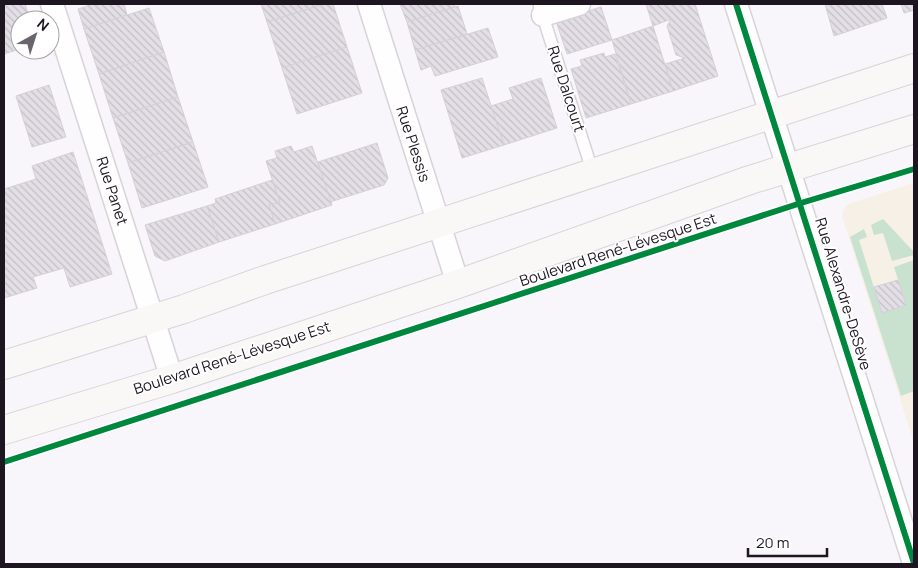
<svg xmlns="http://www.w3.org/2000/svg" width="918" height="568" viewBox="0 0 918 568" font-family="Manrope,sans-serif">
	<defs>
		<pattern id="building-back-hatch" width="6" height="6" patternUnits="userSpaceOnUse" patternTransform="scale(1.25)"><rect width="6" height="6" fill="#e4dfe7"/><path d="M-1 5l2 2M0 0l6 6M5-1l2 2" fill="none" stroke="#c3bfc6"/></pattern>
	</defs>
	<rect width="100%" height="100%" fill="#f8f6fa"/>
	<!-- commercial -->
	<path fill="#f6f0e7" d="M914 183V443L842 216 843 210 848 204Z"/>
	<!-- green -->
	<g fill="#c8e2cf">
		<path d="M883 219 914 252V255L892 261 883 233 874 235 871 225Z"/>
		<path d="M864 229 867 237 859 240 882 313 906 305 894 267 914 260V391L901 396 850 237Z"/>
	</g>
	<!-- building -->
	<g fill="url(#building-back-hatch)" stroke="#d4d0d6">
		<path d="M4 4H25L30 20H20V49L4 54Z"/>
		<path d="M93 4H124L127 15 84 29 78 9Z"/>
		<path d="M261 4H324L267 22Z"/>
		<path d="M324 4H333L347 47 282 68 267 22Z"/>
		<path d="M400 4H454L455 7 407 22Z"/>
		<path d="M646 4H695L718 76 673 91 665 64 685 58 676 55 667 26 671 19 653 26Z"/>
		<path d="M825 4H882L887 18 834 36Z"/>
		<path d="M901 4H914V10L904 13Z"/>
		<path d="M458 6 467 34 415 50 407 22Z"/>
		<path d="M601 7 612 40 567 54 556 21Z"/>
		<path d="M149 8 164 52 99 74 84 29Z"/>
		<path d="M653 26 673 91 631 104 612 40Z"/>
		<path d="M488 28 498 57 435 76 431 66 421 70 415 50Z"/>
		<path d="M347 47 362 93 297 114 282 68Z"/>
		<path d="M164 52 178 97 113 118 99 74Z"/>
		<path d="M604 53 605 57 615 54 631 104 586 118 571 69 582 66 580 60Z"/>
		<path d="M482 78 504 145 462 158 441 90Z"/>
		<path d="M541 78 557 128 504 145 491 106 513 99 509 88Z"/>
		<path d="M49 85 66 137 32 147 16 96Z"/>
		<path d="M178 97 193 142 128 163 113 118Z"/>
		<path d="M193 142 208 187 142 208 128 163Z"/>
		<path d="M377 143 388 178 384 185 330 202 318 162Z"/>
		<path d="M291 146 294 152 312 146 332 205 275 224 269 205 280 202 266 161 277 158 275 151Z"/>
		<path d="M73 152 112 274 70 287 64 268 33 277 37 288 4 298V189L36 179 32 166Z"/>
		<path d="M272 180 280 202 269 205 275 224 219 242 207 206 216 203 215 199Z"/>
		<path d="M207 206 219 242 165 261 155 256 145 225Z"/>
		<path d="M898 280 906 305 882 313 874 287Z"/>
	</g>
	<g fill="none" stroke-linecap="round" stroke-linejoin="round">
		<defs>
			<path id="lane" d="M539 4 593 173"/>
			<g id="street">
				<path d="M52 4 172 379"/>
				<path d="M369 4 458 284"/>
				<path d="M736 4 914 563"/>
				<path d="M543 15 579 4"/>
			</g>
			<g id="secondary">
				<path d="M4 365 184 309 265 280 914 68"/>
				<path d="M4 430 172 379 458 284 750 180 914 129"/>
			</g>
		</defs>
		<!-- lane casing -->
		<use href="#lane" stroke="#d8d3da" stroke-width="14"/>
		<!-- street casing -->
		<use href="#street" stroke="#d8d3da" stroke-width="25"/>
		<!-- secondary casing -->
		<use href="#secondary" stroke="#d8d3da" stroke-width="30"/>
		<!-- lane -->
		<use href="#lane" stroke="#fefefe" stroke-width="11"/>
		<!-- street -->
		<use href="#street" stroke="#fefefe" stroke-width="22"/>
		<!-- secondary -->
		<use href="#secondary" stroke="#faf8f6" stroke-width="28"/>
		<defs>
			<g id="cycleway">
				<path d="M736 4 914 563"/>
				<path d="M4 462 801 203 914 169"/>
			</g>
		</defs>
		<!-- cycleway casing -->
		<use href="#cycleway" stroke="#fff" stroke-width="9"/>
		<!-- cycleway -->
		<use href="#cycleway" stroke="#00873e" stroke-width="6"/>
	</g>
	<g text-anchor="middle" stroke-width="4" stroke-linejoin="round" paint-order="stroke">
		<!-- street labels -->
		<g font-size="15" fill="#1d1620" stroke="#fff">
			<text transform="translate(566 89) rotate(72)" y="5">Rue Dalcourt</text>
			<text transform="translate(413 144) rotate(72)" y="5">Rue Plessis</text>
			<text transform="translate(112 191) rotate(72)" y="5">Rue Panet</text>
			<text transform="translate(618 250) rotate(-18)" y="5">Boulevard René-Lévesque Est</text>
			<text transform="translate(843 294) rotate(73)" y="5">Rue Alexandre-DeSève</text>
			<text transform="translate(232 358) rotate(-18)" y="5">Boulevard René-Lévesque Est</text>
		</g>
	</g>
	<!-- border -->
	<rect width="918" height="568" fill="none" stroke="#1d1620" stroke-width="10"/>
	<!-- north arrow -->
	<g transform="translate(35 35) rotate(39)"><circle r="24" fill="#ffffff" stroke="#a5a2a6"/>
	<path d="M0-4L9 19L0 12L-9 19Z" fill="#6a646c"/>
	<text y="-8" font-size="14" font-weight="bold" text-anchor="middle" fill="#1d1620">N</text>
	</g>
	<!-- scale -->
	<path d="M748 548v8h79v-8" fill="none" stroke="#1d1620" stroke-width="2.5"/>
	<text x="756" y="548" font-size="15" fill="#1d1620" stroke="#ffffff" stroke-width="4" paint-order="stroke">20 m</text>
</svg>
